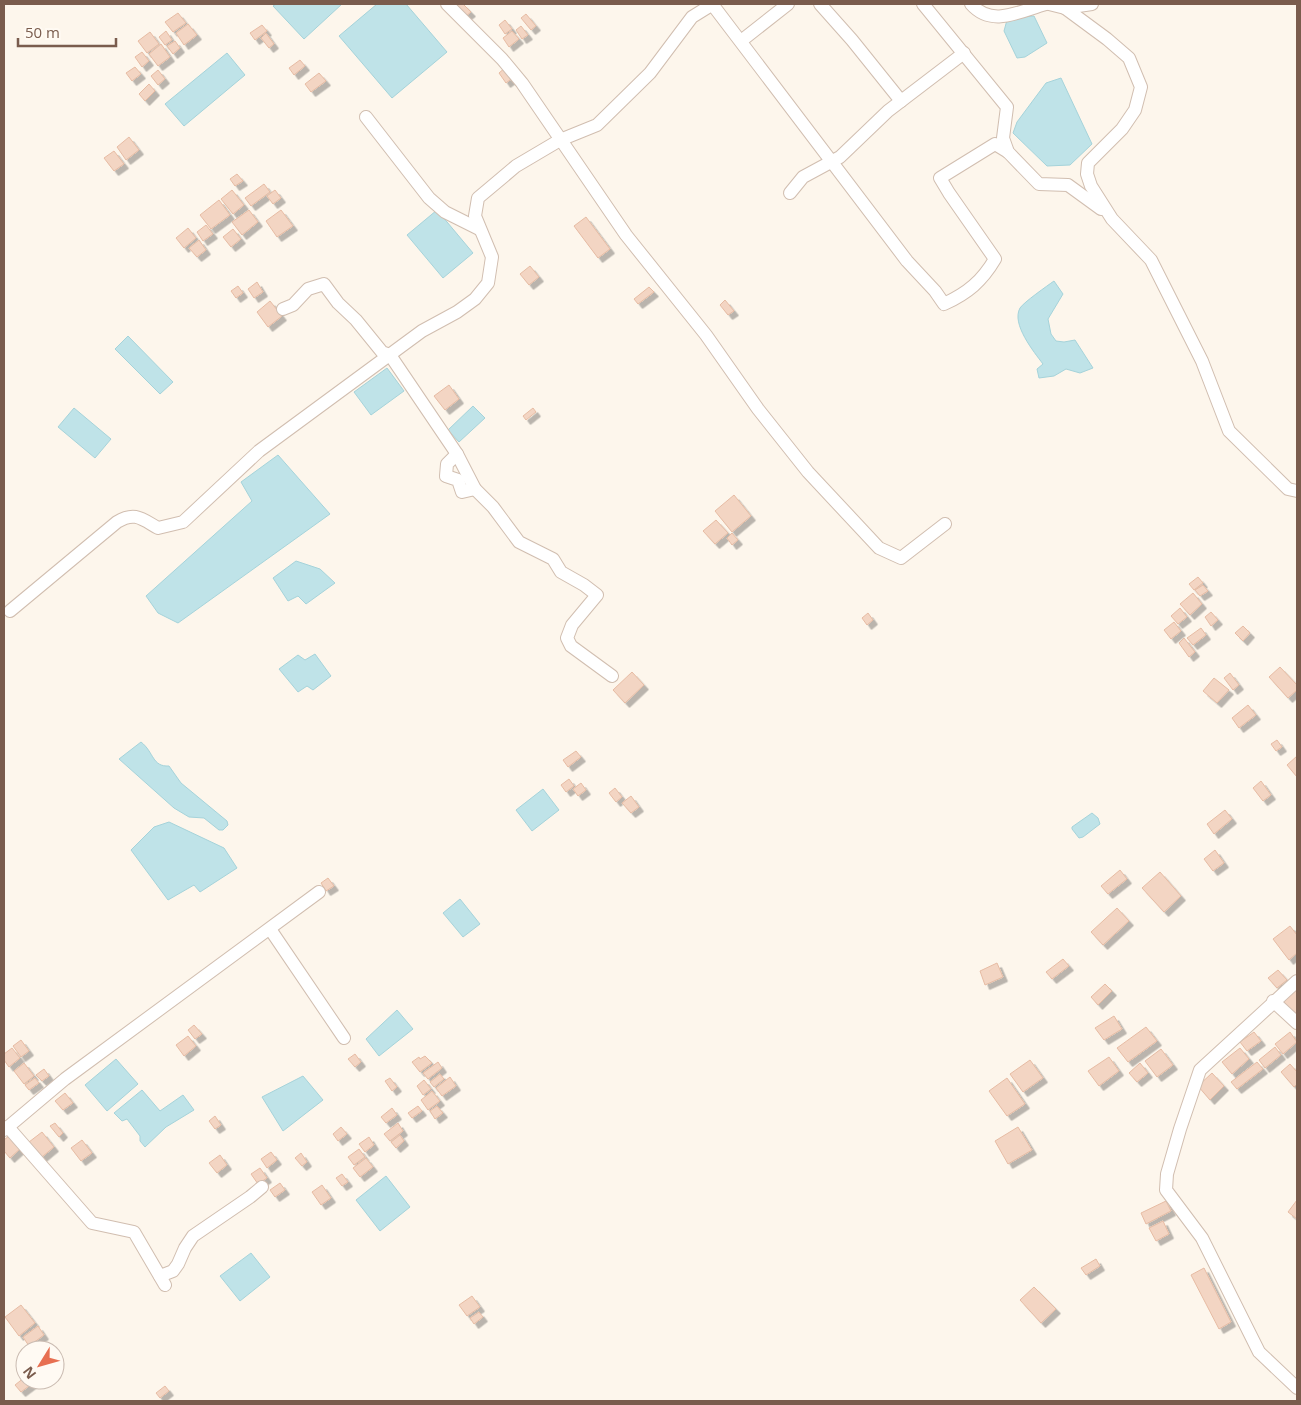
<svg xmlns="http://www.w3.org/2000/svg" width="1301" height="1405" viewBox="0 0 1301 1405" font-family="'Open Sans',sans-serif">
	<defs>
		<filter id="shadow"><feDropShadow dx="4.5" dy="4.5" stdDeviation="0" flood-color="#0004"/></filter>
	</defs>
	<rect width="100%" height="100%" fill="#fdf6ec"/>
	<!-- water -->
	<g fill="#bfe3e8" stroke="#a5d3da">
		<path d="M276 4H342L304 39 273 6Z"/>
		<path d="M377 4H406L447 52 392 98 339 36Z"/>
		<path d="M1034 16 1047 43 1025 57 1017 58 1004 31 1007 20 1015 17Z"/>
		<path d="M227 53 245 75 184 126 165 104Z"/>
		<path d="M1061 78 1092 144 1070 165 1047 166 1013 133 1017 122 1046 83Z"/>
		<path d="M437 210 473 253 443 278 407 235Z"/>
		<path d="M1054 281 1063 294 1048 319 1051 334 1056 341 1064 342 1075 340 1093 368 1080 373 1066 369 1054 376 1039 378 1037 369 1043 364C1034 352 1011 324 1020 308 1024 302 1047 286 1054 281Z"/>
		<path d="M128 336 173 382 160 394 115 349Z"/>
		<path d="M387 368 404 391 371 415 354 392Z"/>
		<path d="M473 406 485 418 459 442 448 430Z"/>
		<path d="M74 408 111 439 95 458 58 427Z"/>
		<path d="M278 455 330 514 178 623 158 613 146 596 252 501 241 482Z"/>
		<path d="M296 561 320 569 335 583 306 604 298 596 288 601 273 578Z"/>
		<path d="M315 654 331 676 313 690 307 686 298 692 279 669 298 655 305 660Z"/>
		<path d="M141 742C154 752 152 767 169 766L181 783 227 821 228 825 223 830H219L204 818 189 817 174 808 119 759Z"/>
		<path d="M543 789 559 810 532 831 516 810Z"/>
		<path d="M1092 813 1098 818 1100 824 1083 837 1079 838 1072 829V827Z"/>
		<path d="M169 822 224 848 237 868 200 892 194 885 168 900 131 850 154 827Z"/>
		<path d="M460 899 480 924 463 937 443 913Z"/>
		<path d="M397 1010 413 1029 379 1056 366 1039Z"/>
		<path d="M116 1059 138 1084 107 1111 85 1085Z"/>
		<path d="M303 1076 323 1100 283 1131 262 1097Z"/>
		<path d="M142 1090 160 1111 183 1095 194 1110 166 1127 145 1147 140 1141V1136L127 1119 122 1121 114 1113Z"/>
		<path d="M386 1176 410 1207 380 1231 356 1200Z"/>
		<path d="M251 1253 270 1277 240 1301 220 1276Z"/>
	</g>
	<!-- building -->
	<g fill="#f3d5c3" stroke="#e6bba3" filter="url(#shadow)">
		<path d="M454 4H463L471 12 466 16Z"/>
		<path d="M178 13 186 23 173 32 165 22Z"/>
		<path d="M526 14 536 26 531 30 521 18Z"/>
		<path d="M505 20 512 29 505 34 499 25Z"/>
		<path d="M188 24 197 35 184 45 176 33Z"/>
		<path d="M262 25 267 31 255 40 250 33Z"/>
		<path d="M521 26 528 35 522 39 516 30Z"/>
		<path d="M166 31 172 40 165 45 159 37Z"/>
		<path d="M512 31 519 39 509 47 503 38Z"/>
		<path d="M150 32 159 44 147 53 138 41Z"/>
		<path d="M266 33 274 44 269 48 261 38Z"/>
		<path d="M175 41 180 48 173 54 167 46Z"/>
		<path d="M161 44 170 57 158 66 149 54Z"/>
		<path d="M142 52 149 61 142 67 135 57Z"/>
		<path d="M300 60 305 66 294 75 289 68Z"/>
		<path d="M135 67 141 74 132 81 126 73Z"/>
		<path d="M506 67 514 77 506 83 499 73Z"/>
		<path d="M158 70 165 79 158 85 151 76Z"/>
		<path d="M319 73 326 81 311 92 305 84Z"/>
		<path d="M149 84 155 91 145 101 139 94Z"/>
		<path d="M129 137 139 150 126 160 117 147Z"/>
		<path d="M114 151 124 164 114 171 104 158Z"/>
		<path d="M237 174 243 181 235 186 230 179Z"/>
		<path d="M264 184 270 192 251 206 245 198Z"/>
		<path d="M232 190 244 205 233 214 221 199Z"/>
		<path d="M275 190 281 198 273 204 267 196Z"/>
		<path d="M219 200 230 215 211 229 200 215Z"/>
		<path d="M249 210 258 222 242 235 232 222Z"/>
		<path d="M281 210 293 226 277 237 266 221Z"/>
		<path d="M586 217 610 249 598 258 574 226Z"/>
		<path d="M206 225 213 234 203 241 197 232Z"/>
		<path d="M188 228 196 238 184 248 176 238Z"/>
		<path d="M233 229 241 239 231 247 223 237Z"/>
		<path d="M199 240 206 250 197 257 189 248Z"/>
		<path d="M530 266 539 277 529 285 520 274Z"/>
		<path d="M257 282 263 292 254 298 248 289Z"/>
		<path d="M238 286 243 293 236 298 231 291Z"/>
		<path d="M649 287 654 292 638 304 634 299Z"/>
		<path d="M725 300 734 311 728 315 720 305Z"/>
		<path d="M270 301 282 316 268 327 257 312Z"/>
		<path d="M449 385 459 399 445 410 434 396Z"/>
		<path d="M533 408 536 412 526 420 523 416Z"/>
		<path d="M734 495 751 516 732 532 715 511Z"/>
		<path d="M716 520 728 533 715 544 703 531Z"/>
		<path d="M732 533 738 540 732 545 727 538Z"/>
		<path d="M1198 577 1203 583 1194 590 1189 584Z"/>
		<path d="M1203 585 1208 591 1200 596 1195 590Z"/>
		<path d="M1193 593 1202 604 1190 615 1180 604Z"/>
		<path d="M1180 608 1187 617 1178 624 1171 616Z"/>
		<path d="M1211 612 1218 620 1211 626 1205 617Z"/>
		<path d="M868 613 873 620 867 625 862 618Z"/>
		<path d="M1174 622 1181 631 1171 639 1164 630Z"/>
		<path d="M1243 626 1250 633 1243 641 1235 633Z"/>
		<path d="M1201 628 1206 635 1193 645 1187 638Z"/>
		<path d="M1184 638 1195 652 1189 657 1179 643Z"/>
		<path d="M1280 667 1297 685V690L1288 698 1269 677Z"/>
		<path d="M632 672 644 685 625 703 613 690Z"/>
		<path d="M1230 673 1239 685 1233 690 1224 678Z"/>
		<path d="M1214 678 1229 690 1217 703 1203 691Z"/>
		<path d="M1248 705 1256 715 1239 728 1232 718Z"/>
		<path d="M1277 740 1282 747 1276 751 1271 744Z"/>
		<path d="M576 751 581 757 568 767 563 760Z"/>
		<path d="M1297 756V777L1287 765Z"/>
		<path d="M569 779 574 786 566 792 561 785Z"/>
		<path d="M1261 781 1271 795 1263 801 1253 788Z"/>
		<path d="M581 783 586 790 578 796 573 789Z"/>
		<path d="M615 788 622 797 616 802 609 793Z"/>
		<path d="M631 796 639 807 631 813 622 803Z"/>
		<path d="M1225 810 1232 819 1214 834 1207 824Z"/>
		<path d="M1215 850 1224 863 1213 871 1204 859Z"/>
		<path d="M1120 870 1127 879 1108 894 1101 886Z"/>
		<path d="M1160 872 1181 896 1164 912 1142 888Z"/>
		<path d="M328 878 334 886 326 891 321 883Z"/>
		<path d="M1117 908 1129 921 1103 945 1091 932Z"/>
		<path d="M1290 926 1297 935V953L1289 960 1273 939Z"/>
		<path d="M1063 959 1069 966 1052 979 1046 972Z"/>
		<path d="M997 963 1003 977 985 985 980 971Z"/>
		<path d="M1278 970 1287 980 1277 988 1268 978Z"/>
		<path d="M1105 984 1112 991 1098 1005 1091 997Z"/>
		<path d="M1297 988V1015L1283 1001Z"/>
		<path d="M1114 1016 1122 1029 1104 1040 1095 1028Z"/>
		<path d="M194 1025 202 1034 195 1039 188 1030Z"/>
		<path d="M1146 1027 1157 1041 1128 1062 1117 1048Z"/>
		<path d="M1254 1032 1261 1041 1247 1051 1240 1042Z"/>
		<path d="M1290 1032 1297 1042 1283 1054 1275 1044Z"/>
		<path d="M188 1036 196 1046 184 1056 176 1045Z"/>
		<path d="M21 1040 29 1051 21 1057 13 1046Z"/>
		<path d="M1275 1047 1281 1055 1265 1068 1259 1060Z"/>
		<path d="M12 1048 20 1058 9 1067 4 1060V1054Z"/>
		<path d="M1240 1048 1249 1059 1232 1074 1222 1062Z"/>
		<path d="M1161 1049 1173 1065 1157 1077 1145 1061Z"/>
		<path d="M355 1054 361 1062 355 1067 348 1059Z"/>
		<path d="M425 1056 432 1063 420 1072 412 1062 419 1057 420 1059Z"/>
		<path d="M1109 1057 1119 1071 1099 1086 1088 1071Z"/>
		<path d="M1030 1060 1043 1078 1023 1092 1010 1074Z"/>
		<path d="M438 1062 442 1068 428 1079 423 1073Z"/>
		<path d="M1257 1062 1263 1069 1237 1089 1231 1082Z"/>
		<path d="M24 1063 34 1076 24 1084 14 1071Z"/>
		<path d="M1140 1063 1148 1073 1137 1082 1129 1073Z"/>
		<path d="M1290 1064 1297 1072V1084L1294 1087 1281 1072Z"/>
		<path d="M44 1069 49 1076 42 1081 36 1075Z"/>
		<path d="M1212 1073 1224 1086 1210 1100 1198 1086Z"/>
		<path d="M440 1074 444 1079 434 1087 430 1082Z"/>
		<path d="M450 1077 456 1086 442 1096 436 1088Z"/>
		<path d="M35 1078 39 1083 29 1090 25 1085Z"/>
		<path d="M390 1078 397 1087 392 1091 385 1081Z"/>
		<path d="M1007 1078 1025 1104 1007 1116 989 1091Z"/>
		<path d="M424 1080 431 1089 423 1095 417 1086Z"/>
		<path d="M432 1091 440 1101 428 1110 421 1100Z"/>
		<path d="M65 1093 73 1103 63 1110 55 1101Z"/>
		<path d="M418 1106 422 1111 412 1118 408 1113Z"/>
		<path d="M437 1106 443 1113 435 1119 430 1111Z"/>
		<path d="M392 1108 397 1115 386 1123 381 1117Z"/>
		<path d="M215 1116 221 1125 215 1129 209 1121Z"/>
		<path d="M55 1123 63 1133 59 1137 50 1126Z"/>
		<path d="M398 1123 403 1131 390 1141 384 1134Z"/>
		<path d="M341 1127 347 1134 338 1141 333 1134Z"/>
		<path d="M1018 1127 1032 1150 1008 1164 995 1141Z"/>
		<path d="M42 1132 54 1147 42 1157 29 1142Z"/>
		<path d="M10 1135 21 1148 10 1158 4 1151V1140Z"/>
		<path d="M400 1135 404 1141 396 1148 391 1142Z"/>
		<path d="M369 1137 374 1145 365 1152 359 1144Z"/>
		<path d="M82 1140 92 1153 81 1161 71 1148Z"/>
		<path d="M359 1149 365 1157 354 1165 348 1157Z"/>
		<path d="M271 1152 277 1160 267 1168 261 1159Z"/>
		<path d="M301 1153 307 1162 302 1166 295 1158Z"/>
		<path d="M220 1155 227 1165 217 1173 209 1163Z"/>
		<path d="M366 1158 373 1167 360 1177 353 1168Z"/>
		<path d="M260 1168 267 1178 258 1184 251 1174Z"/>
		<path d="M342 1174 348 1182 342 1186 336 1178Z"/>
		<path d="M280 1183 285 1190 275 1197 270 1190Z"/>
		<path d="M322 1185 331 1198 321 1205 312 1192Z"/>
		<path d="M1297 1200V1219L1288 1212Z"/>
		<path d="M1166 1201 1171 1211 1146 1224 1141 1213Z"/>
		<path d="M1163 1221 1169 1234 1156 1241 1149 1228Z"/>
		<path d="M1096 1259 1100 1266 1086 1275 1081 1268Z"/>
		<path d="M1204 1268 1231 1322 1219 1329 1191 1275Z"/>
		<path d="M1034 1287 1056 1309 1041 1323 1020 1300Z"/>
		<path d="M472 1296 480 1307 467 1316 459 1305Z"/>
		<path d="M21 1305 35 1323 19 1336 5 1317Z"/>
		<path d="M479 1312 483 1317 474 1324 470 1318Z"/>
		<path d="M38 1326 44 1335 29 1346 23 1337Z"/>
		<path d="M25 1377V1380H37L21 1392 15 1385Z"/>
		<path d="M165 1386 169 1391 160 1398 156 1393Z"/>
	</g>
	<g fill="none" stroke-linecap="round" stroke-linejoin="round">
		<defs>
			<g id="street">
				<path d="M447 4 502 59 522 83 626 235 706 335 758 409 808 472 879 548 901 558 945 524"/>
				<path d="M712 4 907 261 935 291 944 304C968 293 982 281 995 259L949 193 940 178 995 144 1008 152"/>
				<path d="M820 4 852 40 901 101"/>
				<path d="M923 4 1007 107 1003 138 1008 152 1039 184 1068 185 1101 209"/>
				<path d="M971 4C992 28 1020 11 1046 4"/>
				<path d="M1049 4 1065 8 1092 4"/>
				<path d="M1065 8 1107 39 1129 58 1141 87 1135 110 1122 129 1088 163 1087 174 1091 186 1112 219 1151 260 1202 361 1229 431 1288 489 1297 491"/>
				<path d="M741 41 788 4"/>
				<path d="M366 117 429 198 445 212 479 229"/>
				<path d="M790 193 803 177 840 157 888 111 964 53"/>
				<path d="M283 309 293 305 308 289 324 284 338 303 356 320 382 352 390 355 457 454 475 489 493 507 519 542 553 559 561 572 584 585 597 595 572 625 567 638 571 646 612 676"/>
				<path d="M457 454 447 464 446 476 458 480 462 492 475 489"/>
				<path d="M10 611 117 522C135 511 142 519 158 528L183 522 259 451 422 331 457 312 475 299 488 283 492 257 475 216 478 198 516 166 560 140 597 125 650 73 692 17 713 4"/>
				<path d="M270 929 344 1038"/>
				<path d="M1297 981 1200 1070 1180 1129 1167 1174 1166 1190 1202 1238 1259 1352 1297 1388"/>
				<path d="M1273 1001 1297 1023"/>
				<path d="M8 1127 65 1079 319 892"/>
				<path d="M4 1130 8 1127 92 1223 134 1232 165 1285"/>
				<path d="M160 1276 173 1271 178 1264 185 1248 193 1236 250 1197 262 1187"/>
			</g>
		</defs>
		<!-- street casing -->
		<use href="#street" stroke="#d1beb0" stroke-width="14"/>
		<!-- street -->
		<use href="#street" stroke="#fff" stroke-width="12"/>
	</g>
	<!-- border -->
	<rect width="1301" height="1405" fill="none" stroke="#7a5c4d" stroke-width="10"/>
	<!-- north arrow -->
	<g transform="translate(40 1365) rotate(233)"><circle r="24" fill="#fffaf3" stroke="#cabbb1"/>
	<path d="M0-4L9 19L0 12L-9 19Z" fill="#e76f51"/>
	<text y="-8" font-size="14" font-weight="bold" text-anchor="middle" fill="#7a5c4d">N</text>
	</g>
	<!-- scale -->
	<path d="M18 38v8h98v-8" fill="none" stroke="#7a5c4d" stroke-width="2.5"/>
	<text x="25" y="38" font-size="15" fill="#7a5c4d" stroke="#fffaf3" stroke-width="4" paint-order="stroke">50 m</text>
</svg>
